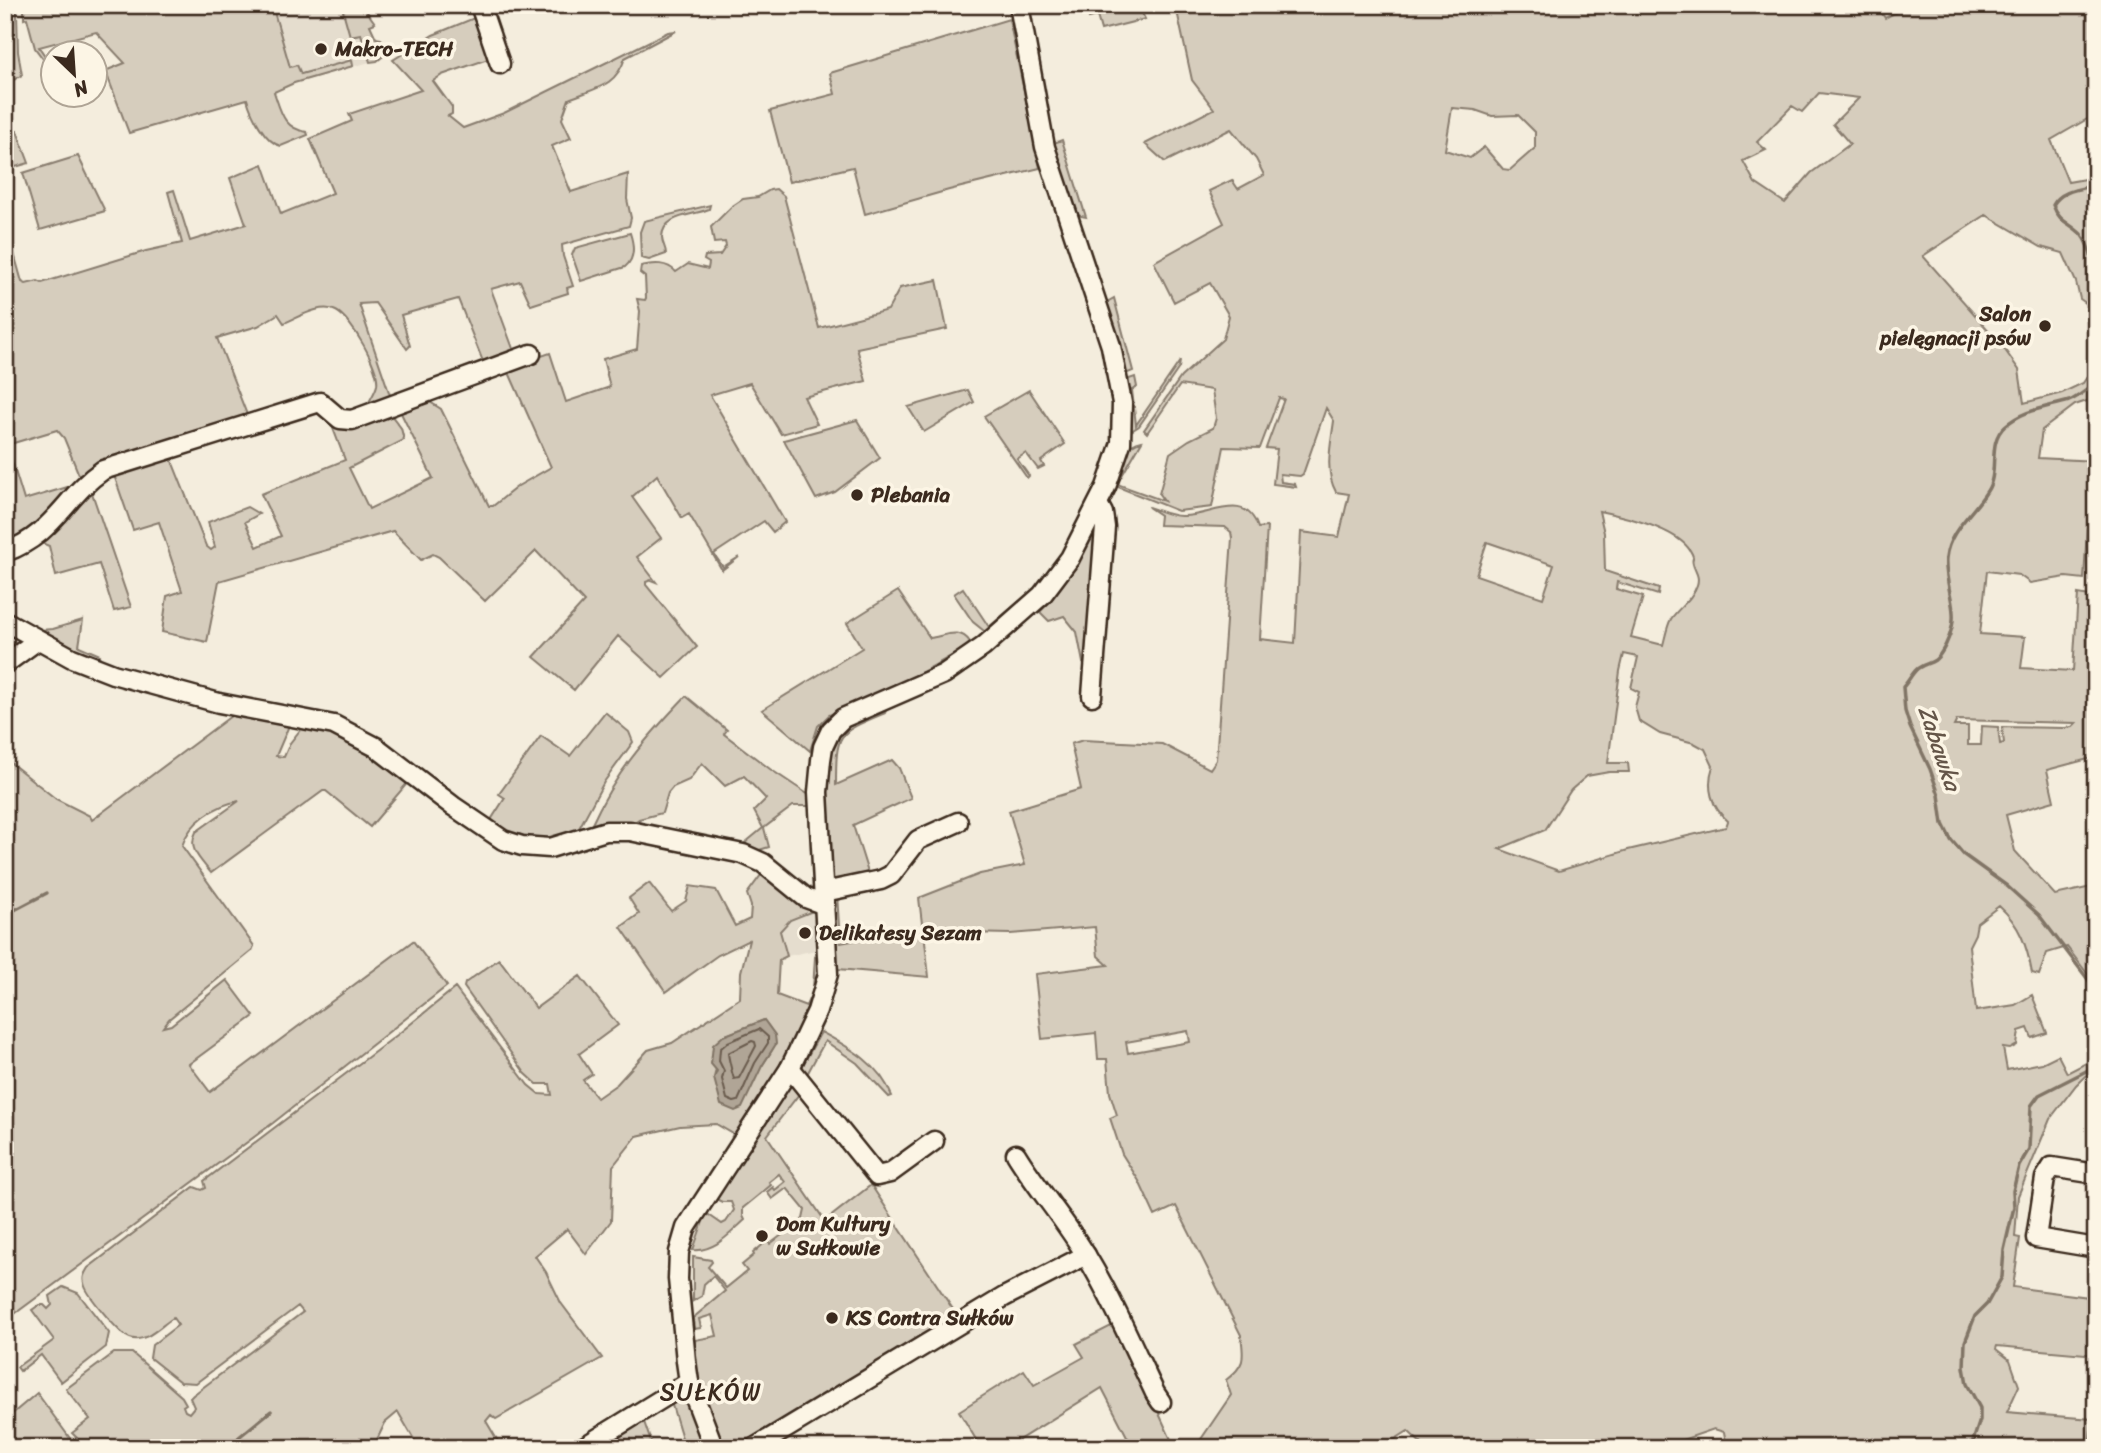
<svg xmlns="http://www.w3.org/2000/svg" width="2101" height="1453" viewBox="0 0 2101 1453" font-family="Sriracha,sans-serif">
	<rect width="100%" height="100%" fill="#f4eddd"/>
	<filter id="ink" filterUnits="userSpaceOnUse"><feTurbulence type="fractalNoise" baseFrequency=".0143" numOctaves="2"/><feDisplacementMap in="SourceGraphic" scale="14" xChannelSelector="R" yChannelSelector="G"/><feConvolveMatrix kernelMatrix="1 2 1 2 8 2 1 2 1" color-interpolation-filters="sRGB"/></filter>
	<g filter="url(#ink)">
		<!-- built -->
		<g fill="#e5ddce">
			<path d="M272 5H352L370 62 294 83Z"/>
			<path d="M813 911 816 950 787 956 780 931 790 920Z"/>
		</g>
		<!-- green -->
		<g fill="#d6cdbd" stroke="#887c6e" stroke-width="2" fill-rule="evenodd">
			<path d="M13 5 17 11 18 52 22 75 5 85V8Z"/>
			<path d="M24 5H272L290 67 297 65 301 74 352 60 353 66 294 83 274 92C281 112 283 128 307 132L308 135 281 146C265 143 251 113 247 99L129 133 107 75 95 79V75L125 63 96 32 39 47 52 66V71L35 48 27 18 24 19Z"/>
			<path d="M352 5H371L365 9 375 23 370 25 376 38 381 39 391 50 377 61 370 62 361 34 350 36 343 11Z"/>
			<path d="M1085 5H1138L1145 19 1101 30 1097 16 1089 18Z"/>
			<path d="M1203 5H1876L1885 18 1910 5H2096V114L2051 140 2068 182 2096 177V321L2087 304 2080 299 2076 282 2063 253 2041 247 1986 215 1923 256 2000 343 2019 370 2024 403 2062 393 2083 383 2096 363V398L2075 405 2042 430 2038 458 2096 461V529H2087L2084 579 2066 577 2030 583 2019 575 1987 571 1980 634 2025 637 2021 668 2073 671 2078 594 2096 597V757L2047 770 2054 801 2006 815 2015 851 2055 895 2096 886V985L2067 947 2047 953 2039 975 2032 973C2027 946 2020 925 1999 906L1977 923 1975 934 1969 946 1976 1011 2015 1005 2032 995 2047 1033 2032 1038 2028 1028 2019 1031 2017 1045 2010 1049 2003 1048 2007 1070 2042 1063 2058 1055 2067 1073 2096 1058V1072L2085 1076 2076 1085 2050 1119 2018 1196 2015 1237 2020 1238 2013 1287 2096 1298V1355L1997 1346 1996 1349 2010 1360 2019 1386 2007 1412 2092 1419 2089 1448H1727L1724 1432 1714 1429 1659 1448H1426L1408 1431 1381 1448H1195L1231 1395 1226 1380C1246 1365 1244 1358 1241 1335L1176 1206 1155 1216 1139 1181 1122 1154 1110 1118 1117 1115 1110 1093 1107 1059H1098L1096 1033 1042 1039 1035 974 1108 965 1098 956 1095 927 1010 934 924 932 929 977 838 969 834 895 837 893 840 943 885 935 923 932 919 898 980 874 1025 865 1009 811 1081 789 1071 744 1083 740 1162 744 1210 769 1216 760 1232 538 1231 532 1225 527 1159 525 1160 515 1148 507C1158 510 1170 516 1181 516 1208 518 1246 489 1258 528L1267 527 1260 639 1295 643 1301 532 1339 537 1349 494 1336 492C1324 471 1331 444 1334 421L1326 408 1303 474 1300 476 1280 474 1281 482 1295 484 1296 487 1273 484 1277 449 1266 448 1284 399 1279 398 1260 448 1224 447 1212 507 1178 511 1113 485C1119 468 1122 444 1142 441L1117 484 1164 501 1159 494 1170 453 1189 440 1213 428 1216 418 1212 390 1180 385 1147 433 1144 430 1181 377 1223 339 1229 316 1210 283 1174 302 1154 262 1224 223 1209 191 1232 180 1238 189 1264 175 1256 159 1231 129 1165 162 1145 144 1214 109 1192 80 1177 11ZM1819 93 1859 98 1833 124 1850 144 1811 173 1785 203 1755 183 1743 161 1766 150 1757 142 1792 106 1802 112ZM1452 108 1475 110 1492 116 1518 115 1535 132V148L1510 170 1503 169 1484 147 1470 158 1445 150ZM1599 511C1623 516 1681 529 1692 554 1695 561 1691 556 1693 564 1695 572 1700 576 1697 585 1692 600 1679 607 1671 619 1667 626 1665 638 1663 645L1631 637 1643 597 1616 589 1617 582 1658 595 1659 589 1605 571 1604 533ZM1487 542 1554 565 1543 598 1476 575ZM1624 654 1638 657 1631 688 1639 692 1635 707 1639 721 1660 734 1694 743 1705 749 1713 766C1706 787 1711 807 1728 821L1726 827 1628 850 1559 871 1499 849 1545 830 1571 790 1587 776 1609 772H1629L1628 763H1608L1620 671ZM1957 720 2076 723 2072 727 2065 728 2002 727 2004 743 2000 744 1998 727 1982 726 1981 745H1968V726H1954ZM1188 1031 1190 1042 1128 1053 1126 1042Z"/>
			<path d="M479 16 494 57 442 75 433 81 452 107V114L448 116 463 128 504 113 668 32 676 31 625 58C616 87 595 88 569 99L562 119 571 138 552 146 571 192 628 174 627 199 631 218 629 226 562 245 563 256 573 286 567 288 568 293 531 305 520 281 491 289 515 354 484 364 458 299 401 315 410 346 407 349 375 303 359 304 392 401 366 410C368 401 375 394 377 385 380 369 351 318 336 311 321 303 299 317 284 323L278 314 258 326 217 338 249 420 81 480 64 438 57 430 7 445 24 500 71 486 73 489 61 508 5 548V241L10 239 22 282 26 284 38 281 42 283 146 251 182 243 168 192 174 190 190 241 246 224 230 178 263 164 281 214 333 193 310 139 352 121 349 114 421 90 393 60 433 35Z"/>
			<path d="M1009 19 1040 168 949 190 865 214 853 167 789 182 770 111 835 94 830 73Z"/>
			<path d="M5 129 17 131 29 163 5 170Z"/>
			<path d="M1062 140 1086 217 1076 215 1051 144Z"/>
			<path d="M78 156 105 211 40 230 23 173Z"/>
			<path d="M776 189 784 196 819 328 888 310 900 288 937 280 947 329 857 348 866 381 804 397 817 424 781 434 750 383 710 395 785 522 773 532 764 521 714 554 723 567 739 557 722 570 689 514 682 518 657 475 632 497 661 538 637 557 656 582 651 580 646 582V585L697 647 664 678 618 636 574 690 534 657 584 602 536 551 485 601 439 557 433 554 421 560 393 531 219 581 207 642 162 632 167 596 182 591 159 522 133 530 114 475 170 456 206 546 211 550 215 547 208 522 247 507 259 514 245 522 257 547 281 536 261 494 345 460 328 415H391L401 428 404 440 349 468 369 509 433 478 398 407 422 397 441 409 489 506H493L518 486 551 467 507 368 550 353 566 402 610 387 603 359 637 349 640 311 637 299 645 300 646 298 645 277 640 273 641 266C654 263 667 262 676 272L688 264 708 269 709 263 704 260 705 256 720 255 726 246 725 242 714 243 711 227 731 207 743 199 758 197 770 190Z"/>
			<path d="M710 205 709 209C693 216 663 214 662 237 662 244 666 247 666 254L649 260 641 258 640 232 644 221Z"/>
			<path d="M630 233C634 245 635 259 625 267L581 281 572 255 575 248Z"/>
			<path d="M1114 298 1133 371 1128 373 1125 372 1107 307V302Z"/>
			<path d="M1180 361 1179 368 1139 426 1128 433 1126 386 1129 379 1135 377 1137 387 1132 390 1136 425Z"/>
			<path d="M968 390 974 402 924 432 908 407Z"/>
			<path d="M1029 390 1065 444 1041 461 1044 466 1038 469 1026 453 1017 459 1029 476 1027 478 984 416Z"/>
			<path d="M857 420 880 458 835 492 816 499 784 440Z"/>
			<path d="M91 490 131 607 114 611 99 564 56 576 49 546 42 543 36 545Z"/>
			<path d="M1097 520 1089 661 1083 663 1077 632 1064 616 1049 621 1040 612C1067 585 1082 555 1097 520Z"/>
			<path d="M963 588 989 627 1024 597 1022 604 989 635 973 622 954 594Z"/>
			<path d="M898 591 930 638C944 636 960 627 970 642L966 648 917 675 829 715 818 726 810 751 762 710 862 648 847 623Z"/>
			<path d="M83 620 79 646 100 655 97 662 38 634 40 630 53 629Z"/>
			<path d="M686 696 727 730 724 734 770 769 809 795 811 806H793L764 828 769 847 756 851 740 847 763 828 754 811 766 799 744 776 725 786 702 763 689 780 673 787 668 793 662 813 639 819 627 827 592 829 591 826C615 773 646 738 686 696Z"/>
			<path d="M889 703 885 713C837 733 836 732 836 785L892 760 899 768 911 798 853 825 870 879 837 888 829 881 827 760 831 741 841 728Z"/>
			<path d="M605 712 629 732 633 742 604 782 577 832 547 842 512 838 489 823 505 798 499 794 541 736 570 756Z"/>
			<path d="M235 713 287 723 288 728 276 756 284 757 290 743 304 725 341 733 410 780 370 827 326 791H323L211 873C201 860 187 849 196 832L239 801C216 805 189 822 182 846L254 946 252 951 169 1019 163 1027 171 1025 227 980 254 1016 189 1064 210 1092 413 941 447 986 273 1123 5 1321V761L7 760 56 799 90 816 92 820Z"/>
			<path d="M764 871 813 911 790 920 780 931 787 956 779 960 777 995 806 1006 813 990 815 957 820 959C818 1026 773 1082 737 1135L732 1136 733 1134 716 1124 680 1126 637 1136 613 1166 611 1221 586 1254 567 1229 535 1256 546 1272 561 1303 602 1358 496 1419 491 1415 486 1421 502 1448H419L398 1412 385 1423 373 1448H79V1440L72 1433 90 1419 66 1389 114 1353H132L182 1397 186 1404 183 1406 185 1411 189 1413 194 1407 190 1398 193 1395 303 1312 298 1306 196 1383 180 1382 150 1358 152 1345 178 1325 173 1318C161 1325 146 1344 130 1338 120 1335 85 1293 84 1283 82 1277 85 1273 88 1268L194 1187 202 1190 206 1188 204 1181 397 1035 455 988 528 1085 539 1094 552 1095 550 1084H537L525 1073 464 987 465 983 499 959 536 1008 580 976 618 1025 579 1054 592 1074 583 1080 597 1098 617 1084 648 1050 672 1043 740 998 741 972 749 940 718 955 666 992 621 927 639 914 629 898 649 883 671 911 686 901 690 886 716 890 735 926 750 919 751 906 747 894ZM764 1020C782 1043 776 1043 762 1066L714 1078 723 1036Z"/>
			<path d="M821 1032C850 1048 879 1063 892 1096L889 1097 857 1063 825 1041 805 1078 800 1070Z"/>
			<path d="M793 1081 802 1090 767 1136 825 1221 871 1185 958 1317 757 1442 745 1448H722L697 1373 695 1340 717 1336 712 1315 699 1319 701 1328 694 1329 693 1318 725 1291 713 1276 704 1284 702 1296 693 1301V1257L711 1260 712 1262 708 1267 726 1288 747 1271 742 1265 754 1255 753 1253 767 1241 770 1244 803 1219 805 1210 787 1188 772 1199 767 1192 773 1187 775 1190 785 1182 779 1174 769 1182 771 1185 743 1208V1216L745 1220C730 1233 715 1252 693 1250L706 1213 722 1224 726 1222 734 1210 731 1202H722L714 1198Z"/>
			<path d="M63 1287 78 1293 109 1333 106 1347 61 1382 41 1355 20 1371 17 1367 54 1340 32 1310 39 1305H44L48 1309 52 1305 50 1296Z"/>
			<path d="M1117 1323 1175 1448H1133L1102 1388 1006 1448H981L959 1411 1024 1370 1034 1385 1084 1357 1076 1344Z"/>
			<path d="M37 1393 77 1448H5V1420Z"/>
			<path d="M677 1394 687 1397 706 1448H685L671 1402Z"/>
			<path d="M642 1416 653 1448H618L612 1434Z"/>
		</g>
		<!-- water -->
		<path fill="#b0a596" stroke="#817466" stroke-width="2" d="M764 1020 775 1035 776 1044 762 1066 742 1108 735 1111 721 1105 714 1078 717 1071 711 1064 713 1045 723 1036Z"/>
		<g fill="none" stroke-linecap="round" stroke-linejoin="round">
			<!-- shore -->
			<g stroke="#6a5b4e" stroke-width="2">
				<path d="M759 1029 768 1037V1043L755 1063 738 1101 734 1102 727 1099 722 1079 724 1071 719 1061 720 1049 728 1042Z"/>
				<path d="M752 1041 755 1042 756 1046 739 1078 734 1079C733 1077 728 1056 728 1053Z"/>
			</g>
			<!-- stream -->
			<g stroke="#817466" stroke-width="3.5">
				<path d="M2096 185C2081 189 2061 190 2053 205 2059 222 2069 222 2081 234 2089 244 2093 261 2096 273"/>
				<path d="M2096 384C2086 389 2079 397 2069 401 2046 408 2024 409 2005 426 1986 443 2000 472 1987 491 1973 514 1949 530 1946 558 1944 581 1957 607 1952 627 1950 637 1943 653 1935 660 1929 664 1921 665 1916 670 1911 675 1908 682 1903 687L1905 711 1910 727 1930 769 1939 795 1943 824 1951 840 1964 855 2007 886 2039 915 2096 990"/>
				<path d="M5 915 47 893"/>
				<path d="M232 1448 239 1437 271 1411"/>
				<path d="M1966 1448 1972 1444 1980 1420V1408L1967 1384 1964 1367 1965 1342 1975 1316 1987 1304 2002 1277 2004 1250 2014 1207 2013 1191 2019 1166 2029 1149 2031 1106 2039 1095 2096 1066"/>
			</g>
			<defs>
				<g id="minor">
					<path d="M480 5 500 64"/>
					<path d="M5 552C54 535 65 496 103 470L320 402 340 419 352 420 531 354"/>
					<path d="M5 621 72 658 113 674 219 703 334 725 376 747 453 806 503 840 522 846 550 848 606 831H630L743 854 763 863 806 898 825 905"/>
					<path d="M5 664 38 640"/>
					<path d="M1092 696 1105 527 1103 513 1098 504"/>
					<path d="M824 892 881 880 891 875 918 840 958 822"/>
					<path d="M790 1068 877 1176 890 1173 934 1141"/>
					<path d="M1016 1154C1038 1190 1066 1221 1087 1257 1113 1300 1133 1347 1155 1393L1161 1402"/>
					<path d="M2096 1174 2052 1167 2045 1178 2036 1238 2096 1248"/>
					<path d="M582 1448 689 1382"/>
					<path d="M714 1448 689 1382 686 1361 678 1279 679 1252 686 1228 790 1068 817 1011 828 974 818 792 821 760 823 747 831 730 843 718 944 674 983 647 1042 595 1070 558 1106 487 1121 443 1122 403 1111 346 1045 147 1019 5"/>
					<path d="M754 1448 1004 1297 1086 1255"/>
				</g>
			</defs>
			<!-- minor casing -->
			<use href="#minor" stroke="#3b2a1e" stroke-width="23"/>
			<!-- minor -->
			<use href="#minor" stroke="#fcf5e5" stroke-width="18"/>
		</g>
	</g>
	<!-- markers -->
	<g fill="#3b2a1e" stroke="#fcf5e5" stroke-width="2.5">
		<circle cx="321" cy="49" r="7"/>
		<circle cx="2045" cy="326" r="7"/>
		<circle cx="857" cy="495" r="7"/>
		<circle cx="805" cy="933" r="7"/>
		<circle cx="762" cy="1236" r="7"/>
		<circle cx="832" cy="1318" r="7"/>
	</g>
	<g text-anchor="middle" stroke-width="7" stroke-linejoin="round" paint-order="stroke">
		<!-- poi labels -->
		<g font-size="21" font-weight="bold" fill="#3b2a1e" stroke="#fcf5e5" text-anchor="start">
			<text x="335" y="56">Makro-TECH</text>
			<text x="2031" y="321" text-anchor="end">Salon<tspan x="2031" dy="24">pielęgnacji psów</tspan></text>
			<text x="871" y="502">Plebania</text>
			<text x="819" y="940">Delikatesy Sezam</text>
			<text x="776" y="1231">Dom Kultury<tspan x="776" dy="24">w Sułkowie</tspan></text>
			<text x="846" y="1325">KS Contra Sułków</text>
		</g>
		<!-- water labels -->
		<g font-size="23" font-style="italic" fill="#645548" stroke="#fcf5e5">
			<text transform="translate(1940 748) rotate(71)" y="8">Zabawka</text>
		</g>
		<!-- quarter labels -->
		<g font-size="24" letter-spacing="2" fill="#3b2a1e" stroke="#fcf5e5">
			<text x="711" y="1400">SUŁKÓW</text>
		</g>
	</g>
	<!-- margin -->
	<rect width="2101" height="1453" fill="none" stroke="#fcf5e5" stroke-width="28"/>
	<rect x="14" y="14" width="2073" height="1425" fill="none" stroke="#3b2a1e" stroke-width="2.5" filter="url(#ink)"/>
	<!-- north arrow -->
	<g transform="translate(74 74) rotate(155)"><circle r="33" fill="#fcf5e5" stroke="#afa495" stroke-width="2"/>
	<path d="M0-5L12 26L0 18L-12 26Z" fill="#3b2a1e"/>
	<text y="-10" font-size="19" font-weight="bold" text-anchor="middle" fill="#3b2a1e">N</text>
	</g>
</svg>
